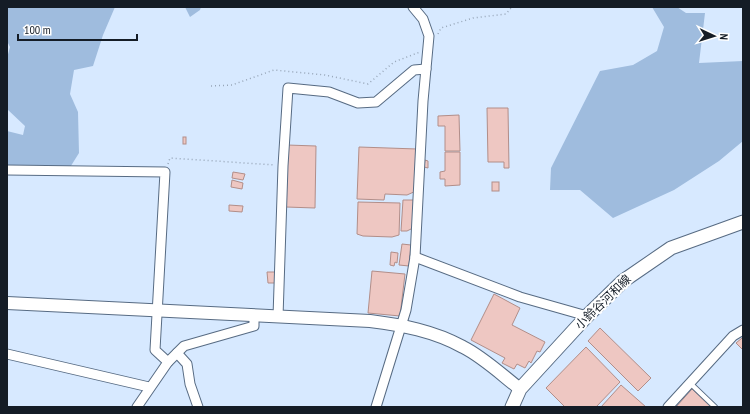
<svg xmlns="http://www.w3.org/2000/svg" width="750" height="414" viewBox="0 0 750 414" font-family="'PT Sans Narrow','Noto Sans JP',sans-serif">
	<rect width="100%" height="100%" fill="#d7e9ff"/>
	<!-- forest -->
	<g fill="#9fbcde">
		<path d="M7 7H115L103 35 93 66 74 70 70 94 78 112 79 153 69 169 7 167V131L23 135 25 126 7 109V58L10 47 7 41Z"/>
		<path d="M185 7H201L200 10 190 17Z"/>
		<path d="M652 7H677L686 13H705L699 63 743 61V141L719 161 674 190 613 218 580 190H550L551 168 600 71 633 65 657 51 664 27Z"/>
	</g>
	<!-- building -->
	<g fill="#eec7c2" stroke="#b28e89">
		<path d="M487 108H508L509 168H504V162H488Z"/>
		<path d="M459 115 460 151H445V126H438V116Z"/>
		<rect x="183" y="137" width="3" height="7"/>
		<path d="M287 145 316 146 315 208 286 207Z"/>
		<path d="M359 147 417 149 416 191 407 195 385 194 384 200 357 199Z"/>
		<path d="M445 152H460V185L445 186V179H440V172L445 171Z"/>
		<path d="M425 160 428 161V168L424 167Z"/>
		<path d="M233 172 245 174 243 180 232 178Z"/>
		<path d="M232 180 243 183 242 189 231 187Z"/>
		<rect x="492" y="182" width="7" height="9"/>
		<path d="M403 200H414L413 228 407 231H401Z"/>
		<path d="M358 202 400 203 399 235 392 237 363 236 357 234Z"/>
		<path d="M229 205 243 206 242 212 229 211Z"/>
		<path d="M402 244 411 245 409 266 399 265Z"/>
		<path d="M391 252 398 253 397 263 395 262 394 266 390 265Z"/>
		<path d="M372 271 405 274 400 316 368 313Z"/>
		<path d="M267 272H275V283H268Z"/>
		<path d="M494 294 520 308 512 325 545 342 540 352 537 351 531 363 529 361 525 368 517 364 514 369 502 363 505 358 471 340Z"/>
		<path d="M600 328 651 378 638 391 588 341Z"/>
		<path d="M742 338 743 339V350L736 343Z"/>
		<path d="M586 347 620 382 596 407H565L546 388Z"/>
		<path d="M621 385 646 407H601Z"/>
		<path d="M692 389 711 407H676Z"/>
	</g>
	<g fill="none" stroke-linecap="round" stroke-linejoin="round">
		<defs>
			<path id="service" d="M691 384 715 407"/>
			<g id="minor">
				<path d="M7 170 165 172 155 350 168 362"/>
				<path d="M415 257 520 297 587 316"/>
				<path d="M278 317 283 166 288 88 329 92 358 103 376 102 414 70 426 69"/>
				<path d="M177 353 187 364 190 384 198 407"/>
				<path d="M7 354 149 387"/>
				<path d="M137 407 168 362 184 346 254 326V316"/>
				<path d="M376 407 406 310 415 257 423 101 429 36 423 19 413 7"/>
				<path d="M668 407 733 336 743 330"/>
			</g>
			<path id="tertiary" d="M7 303 370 321C402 325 434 331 463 347 483 357 502 375 520 389"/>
			<path id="secondary" d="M512 407 520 389 587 316 623 281 671 248 743 222"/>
		</defs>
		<!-- service casing -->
		<use href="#service" stroke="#576b83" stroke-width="6"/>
		<!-- minor casing -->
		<use href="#minor" stroke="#576b83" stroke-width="11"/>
		<!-- tertiary casing -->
		<use href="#tertiary" stroke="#576b83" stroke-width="14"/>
		<!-- secondary casing -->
		<use href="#secondary" stroke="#576b83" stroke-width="15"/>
		<!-- path -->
		<g stroke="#97a6b8" stroke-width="1.5" stroke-dasharray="1 3" stroke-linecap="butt">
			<path d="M438 34 441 28 473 18 506 14 512 7"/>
			<path d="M211 86 232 85 274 70 325 75 368 84 394 62 420 52"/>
			<path d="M168 164 170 158 275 165"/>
		</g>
		<!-- service -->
		<use href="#service" stroke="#fff" stroke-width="4.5"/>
		<!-- minor -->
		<use href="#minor" stroke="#fff" stroke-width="9"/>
		<!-- tertiary -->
		<use href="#tertiary" stroke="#fff" stroke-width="12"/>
		<!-- secondary -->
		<use href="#secondary" stroke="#fff" stroke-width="13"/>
	</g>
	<g text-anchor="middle" stroke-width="4" stroke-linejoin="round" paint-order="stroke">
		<!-- street labels -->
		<g font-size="12" fill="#141c26" stroke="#fff">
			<text transform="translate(603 302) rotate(-44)" y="4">小鈴谷河和線</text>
		</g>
	</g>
	<!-- border -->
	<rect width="750" height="414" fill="none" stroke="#141c26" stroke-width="16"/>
	<!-- north arrow -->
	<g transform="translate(714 36) rotate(94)" stroke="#ffffff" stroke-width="3" paint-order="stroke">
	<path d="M0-3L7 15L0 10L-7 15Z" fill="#141c26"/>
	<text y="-6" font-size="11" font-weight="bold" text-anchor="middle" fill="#141c26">N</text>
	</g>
	<!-- scale -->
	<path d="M18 34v6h119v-6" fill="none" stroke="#141c26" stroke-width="2"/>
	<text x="24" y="34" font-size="12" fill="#141c26" stroke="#ffffff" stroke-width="3" paint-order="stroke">100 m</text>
</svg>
